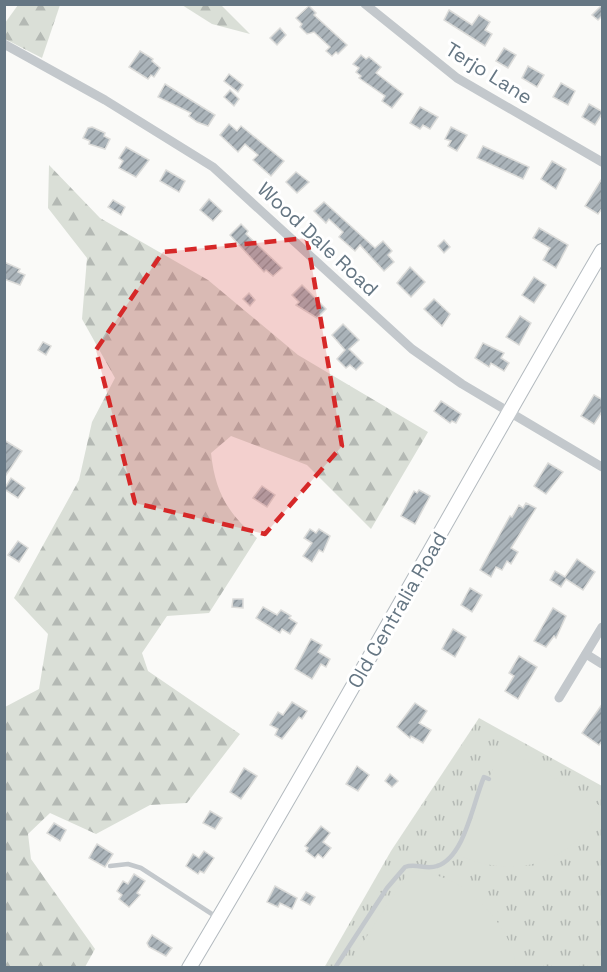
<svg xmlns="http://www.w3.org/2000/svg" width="607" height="972" viewBox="0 0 607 972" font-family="'Space Grotesk',sans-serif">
	<defs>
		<pattern id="grass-tufts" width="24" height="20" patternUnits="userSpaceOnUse" patternTransform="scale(1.5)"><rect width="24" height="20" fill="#dadfd7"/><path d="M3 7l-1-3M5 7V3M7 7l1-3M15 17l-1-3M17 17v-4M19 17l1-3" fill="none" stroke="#b4b9b4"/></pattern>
		<pattern id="forest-firs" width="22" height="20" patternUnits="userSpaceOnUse" patternTransform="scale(1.5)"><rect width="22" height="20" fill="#dadfd7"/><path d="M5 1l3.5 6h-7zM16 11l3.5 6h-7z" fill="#b4b9b4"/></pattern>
		<pattern id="building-hatch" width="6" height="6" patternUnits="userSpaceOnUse" patternTransform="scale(1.5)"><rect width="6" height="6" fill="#aab3b9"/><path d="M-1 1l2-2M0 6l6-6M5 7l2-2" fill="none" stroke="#8e969c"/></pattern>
	</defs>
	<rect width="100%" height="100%" fill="#fafaf8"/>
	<!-- grass -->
	<path fill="url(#grass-tufts)" d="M479 718 602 786V967L324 968 391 851Z"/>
	<!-- forest -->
	<g fill="url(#forest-firs)">
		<path d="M18 5H60L42 58 5 39V23Z"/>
		<path d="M182 5H221L250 34 212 24Z"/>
		<path d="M49 165 100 218 208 280 298 355 428 432 371 529 307 465 231 436 211 453C215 491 227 513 257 538L209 613 167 616 142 653 148 671 240 734 187 803 150 805 96 834 50 813 28 834 31 859 95 949 85 967H5V707L39 689 48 634 14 598 79 480 92 422 115 378 82 319 87 258 48 208Z"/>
	</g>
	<!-- garden -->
	<g fill="#dadfd7">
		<path d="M509 750 602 807C570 865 517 880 457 855L499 754Z"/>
		<path d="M411 868C426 872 442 876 455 883 482 898 514 935 516 967H347Z"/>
	</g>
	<!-- building -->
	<g fill="url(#building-hatch)" stroke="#dcdcda" stroke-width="1.5">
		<path d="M603 4V15L598 20 592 15Z"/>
		<path d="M309 6 316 13 314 15 347 45 338 54 336 52 332 56 326 51 330 47 314 32 307 34 300 27 302 24 296 18Z"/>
		<path d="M449 10 472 25 479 15 490 22 485 30 492 34 485 46 444 20Z"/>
		<path d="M280 28 286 35 277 45 270 38Z"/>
		<path d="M504 48 516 55 508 68 496 61Z"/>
		<path d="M140 51 153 59 152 61 160 68 154 77 151 75 148 79 129 67Z"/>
		<path d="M361 55 366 59 369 57 381 67 376 73 403 94 392 108 382 101 385 96 359 78 361 76 356 72 359 68 353 64Z"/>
		<path d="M528 66 544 75 537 87 522 78Z"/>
		<path d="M229 74 243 85 238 92 224 81Z"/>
		<path d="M561 83 575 91 568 105 553 97Z"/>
		<path d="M165 84 215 115 208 126 197 122 189 116 191 113 158 97Z"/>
		<path d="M230 90 239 99 234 106 224 97Z"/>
		<path d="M589 104 603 112 595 125 582 117Z"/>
		<path d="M420 107 438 117 430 129 423 125 420 129 410 123Z"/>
		<path d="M229 124 237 131 241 126 284 161 271 176 253 160 258 155 245 144 238 152 220 135Z"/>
		<path d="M92 127 105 133 104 136 110 139 105 149 89 144 90 141 83 138 88 128Z"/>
		<path d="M451 127 467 135 457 151 448 146 451 141 445 139Z"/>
		<path d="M483 146 529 167 523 179 477 158Z"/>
		<path d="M126 147 149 160 136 177 119 168 123 161 119 158Z"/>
		<path d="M552 161 566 169 556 189 541 179Z"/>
		<path d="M166 170 185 181 179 192 160 181Z"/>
		<path d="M296 172 309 182 297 193 286 182Z"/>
		<path d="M603 177V207L598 214 585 206Z"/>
		<path d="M209 199 222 211 213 221 200 210Z"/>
		<path d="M113 200 125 207 121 215 108 207Z"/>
		<path d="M324 202 375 248 383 241 392 251 388 255 394 262 384 271 360 245 355 251 339 237 343 232 329 219 326 223 314 211Z"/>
		<path d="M241 224 248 231 246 234 282 268 273 276 266 270 264 272 230 235Z"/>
		<path d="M539 228 568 245 556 268 543 260 550 248 533 238Z"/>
		<path d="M444 240 450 247 444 253 438 246Z"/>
		<path d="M4 262 20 269 18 272 25 275 20 285 4 279Z"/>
		<path d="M410 267 425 282 411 297 397 283Z"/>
		<path d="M534 277 546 285 534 303 522 295Z"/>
		<path d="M302 285 326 309 317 318 296 305 299 302 292 295Z"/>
		<path d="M249 293 255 300 250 306 243 299Z"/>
		<path d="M434 299 450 314 442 326 424 309Z"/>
		<path d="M520 316 531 323 519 345 506 337Z"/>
		<path d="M343 324 359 340 349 349 363 363 356 370 350 365 346 368 337 359 345 350 332 335Z"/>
		<path d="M43 342 51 346 46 355 38 350Z"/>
		<path d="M483 343 504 353 501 358 509 363 504 371 491 363 489 367 475 358Z"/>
		<path d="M594 395 603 400V410L594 424 581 416Z"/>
		<path d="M441 401 461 414 456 423 452 421 450 423 434 411Z"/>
		<path d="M4 440 22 451 4 478Z"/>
		<path d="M548 463 563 472 546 494 534 486Z"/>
		<path d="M11 478 25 488 18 498 4 489Z"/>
		<path d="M262 486 275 495 267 507 253 498Z"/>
		<path d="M419 490 430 496 415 524 401 516 414 491 417 493Z"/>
		<path d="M526 503 536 508 511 548 518 552 511 564 507 561 502 570 496 567 491 577 480 570 510 516 512 517 519 505 523 508Z"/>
		<path d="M310 529 316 533 319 529 330 536 323 552 319 550 312 562 303 556 312 543 304 538Z"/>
		<path d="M18 541 28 548 19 562 8 555Z"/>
		<path d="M577 559 595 572 583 590 566 579 561 587 550 580 555 571 565 577Z"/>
		<path d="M470 588 482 595 472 612 461 605Z"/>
		<path d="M233 599H243V608L232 607Z"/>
		<path d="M263 607 277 615 281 610 291 616 289 618 297 623 290 634 282 629 280 633 256 618Z"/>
		<path d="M553 608 566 616 556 638 554 636 546 647 534 641Z"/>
		<path d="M453 629 466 637 455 657 442 649Z"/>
		<path d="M311 639 322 645 318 652 330 659 326 667 321 664 312 679 295 669Z"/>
		<path d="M519 656 537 667 518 699 505 691 514 676 509 673Z"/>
		<path d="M292 702 307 711 302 719 299 717 282 739 275 735 278 729 270 725 278 712 283 715Z"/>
		<path d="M415 703 427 711 419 723 431 730 423 743 411 736 410 738 397 727Z"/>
		<path d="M603 703V740L599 745 582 733Z"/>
		<path d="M357 766 369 775 358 791 346 784Z"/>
		<path d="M244 768 257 776 241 799 230 792Z"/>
		<path d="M390 774 398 781 392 787 385 781Z"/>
		<path d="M210 811 222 818 215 829 203 823Z"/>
		<path d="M54 823 66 830 60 841 47 833Z"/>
		<path d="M321 826 330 833 323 842 331 848 323 858 318 854 315 858 306 851 308 848 305 846Z"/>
		<path d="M97 844 113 854 105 867 89 858Z"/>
		<path d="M204 851 214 858 204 873 200 871 198 874 186 866 193 854 199 858Z"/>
		<path d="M134 874 145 881 137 893 140 895 129 907 119 899 122 895 117 891 123 881 128 884Z"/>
		<path d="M275 886 297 898 292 909 280 903 278 907 267 902Z"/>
		<path d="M306 892 315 897 310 905 301 900Z"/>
		<path d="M152 935 172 948 166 956 149 947 147 943Z"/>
	</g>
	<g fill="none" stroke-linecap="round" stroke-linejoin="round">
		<defs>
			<path id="secondary" d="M189 968C331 731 463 489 602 251"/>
		</defs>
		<!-- secondary casing -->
		<use href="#secondary" stroke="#b3babf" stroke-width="16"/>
		<!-- lane -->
		<g stroke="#c3c8cc" stroke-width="4.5">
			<path d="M110 866 128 864 141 868 218 918"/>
			<path d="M335 968 387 888 405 867C416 863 426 870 437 866 465 857 473 802 484 777L489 779"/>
		</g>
		<!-- street -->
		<g stroke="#c3c8cc" stroke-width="9">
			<path d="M365 4 457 78 602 162"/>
			<path d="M4 44 105 100 213 167 412 349 462 384 602 467"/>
			<path d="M586 654 602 664"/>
			<path d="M559 698 602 627"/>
		</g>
		<!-- secondary -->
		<use href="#secondary" stroke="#fff" stroke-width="14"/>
	</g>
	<!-- marked area -->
	<path fill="#d62828" fill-opacity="0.2" stroke="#d62828" stroke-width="4.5" stroke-dasharray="12 8" stroke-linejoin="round" d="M307 238 342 446 265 534 135 503 96 350 163 252Z"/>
	<g text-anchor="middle" stroke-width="6" stroke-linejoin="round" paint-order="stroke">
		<!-- street labels -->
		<g font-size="20" fill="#657683" stroke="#fff">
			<text transform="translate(489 73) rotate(32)" y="7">Terjo Lane</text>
			<text transform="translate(318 239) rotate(43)" y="7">Wood Dale Road</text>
			<text transform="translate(397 610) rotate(-60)" y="7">Old Centralia Road</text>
		</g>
	</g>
	<!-- border -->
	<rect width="607" height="972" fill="none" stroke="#657683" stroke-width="12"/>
</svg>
